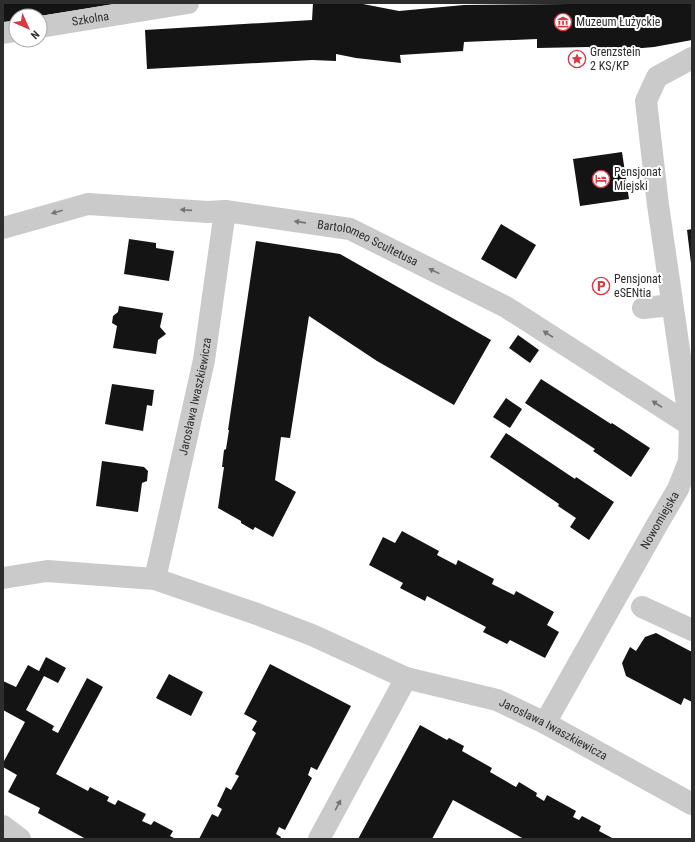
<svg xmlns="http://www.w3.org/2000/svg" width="695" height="842" viewBox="0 0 695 842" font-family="'Roboto Condensed',sans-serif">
	<rect width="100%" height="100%" fill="#fff"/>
	<!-- building -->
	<g fill="#141414">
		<path d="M3 3H121L40 16H16V24H3Z"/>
		<path d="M313 3 363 4 399 11 464 5 692 3V40L654 47 619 50V52L590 54 589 47 537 48V39L464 42 463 51 400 55 401 63 356 58 336 54V61L312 60 147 69 145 30 312 20Z"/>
		<path d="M622 152 629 199 580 206 573 159Z"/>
		<path d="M501 224 536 245 516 279 481 259Z"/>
		<path d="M692 229V263H691L687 230Z"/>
		<path d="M129 239 156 243V248L174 251 169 281 124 274Z"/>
		<path d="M256 241 340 254 491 340 454 405 377 361 309 316 290 438 281 437 275 480 296 492 273 537 255 527 253 530 241 523V521L218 508 224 467H222L224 450 226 449 229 430H228Z"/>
		<path d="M119 306 163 313 160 327 166 334 158 340 156 354 113 348 117 326 112 323 113 316 118 312Z"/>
		<path d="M518 335 539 350 530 363 509 348Z"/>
		<path d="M541 379 611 424 612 423 650 448 631 477 593 451 595 449 525 403Z"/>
		<path d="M112 384 154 390 152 406 147 405 143 431 105 424Z"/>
		<path d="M506 398 522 409 510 428 493 417Z"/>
		<path d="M506 433 575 479 576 477 614 502 589 540 570 527 576 518 558 506 559 504 490 457Z"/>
		<path d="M102 461 144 467 148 471 147 481 142 483 138 512 96 506Z"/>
		<path d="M402 531 439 551 437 555 456 565 458 560 494 579 492 584 514 595 516 591 554 612 547 625 559 632 545 658 510 640 507 644 483 632 486 627 427 596 425 601 400 588 403 583 369 565 383 537 395 543Z"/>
		<path d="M656 633 692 652V702L684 698 681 705 626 676 622 663 630 647 636 651 645 637Z"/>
		<path d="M46 657 66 668 58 683 44 676 26 710 54 726 52 730 58 733 87 678 103 687 56 774 88 791 90 787 109 797 107 801 115 805 118 800 146 814 142 821 151 825 154 821 173 831 170 836 176 839H86L38 813 40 808 8 792 17 775 3 767V763L25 722 3 710V681L16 687 28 665 39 671Z"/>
		<path d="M270 664 351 706 317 770 311 767 308 775 312 778 285 830 279 827 276 834 281 837 280 839H199L212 814 218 817 222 809 217 806 226 787 231 790 239 776 235 774 256 733 252 730 257 721 244 714Z"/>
		<path d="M169 674 203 692 191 716 156 698Z"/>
		<path d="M420 725 447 740 449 738 464 746 462 751 492 768 490 772 516 787 519 782 537 793 536 796 544 801 547 795 576 811 573 817 579 820 582 816 601 826 599 831 614 839H524L453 800 432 839H358Z"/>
	</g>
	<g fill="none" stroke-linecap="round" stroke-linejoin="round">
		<!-- minor -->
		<g stroke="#cacaca" stroke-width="22">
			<path id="s1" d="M40 27 188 3"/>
			<path d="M3 33 16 31"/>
			<path id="s2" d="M3 228 88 204 208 212 225 211 350 229 506 307 690 425"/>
			<path d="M643 308 672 305"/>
			<path id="s3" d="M3 578 47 571 155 579 257 614 312 635 406 678 497 700 545 723 692 804"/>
			<path id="s4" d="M155 579 204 360 225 211"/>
			<path d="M642 607 692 630"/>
			<path id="s5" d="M545 723 658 523 678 489 689 461 690 425 658 205 646 101 657 77 692 58"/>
			<path d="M3 826 20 839"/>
			<path d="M319 839 406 678"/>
		</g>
	</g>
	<!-- one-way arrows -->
	<defs><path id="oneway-solid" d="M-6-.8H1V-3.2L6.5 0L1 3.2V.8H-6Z"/></defs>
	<g fill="#747474">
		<use href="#oneway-solid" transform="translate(186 210) rotate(-176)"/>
		<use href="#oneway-solid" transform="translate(57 212) rotate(164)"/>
		<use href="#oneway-solid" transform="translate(300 222) rotate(-172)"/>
		<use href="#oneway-solid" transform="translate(434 271) rotate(-154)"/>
		<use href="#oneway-solid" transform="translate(548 334) rotate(-147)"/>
		<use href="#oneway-solid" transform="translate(657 404) rotate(-147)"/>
		<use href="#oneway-solid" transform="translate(338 805) rotate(-62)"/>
	</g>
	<!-- icons -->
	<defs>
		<symbol id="museum-ring" viewBox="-11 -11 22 22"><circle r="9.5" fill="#fff" stroke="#d93943" stroke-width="1.5"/><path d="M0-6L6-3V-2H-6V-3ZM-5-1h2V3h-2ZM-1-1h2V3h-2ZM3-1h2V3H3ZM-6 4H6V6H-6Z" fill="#d93943"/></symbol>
		<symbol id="sight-ring" viewBox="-11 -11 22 22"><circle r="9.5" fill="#fff" stroke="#d93943" stroke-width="1.5"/><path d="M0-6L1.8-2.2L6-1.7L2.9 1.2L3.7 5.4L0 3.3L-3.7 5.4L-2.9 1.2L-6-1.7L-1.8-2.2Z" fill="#d93943"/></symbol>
		<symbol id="hotel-ring" viewBox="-11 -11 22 22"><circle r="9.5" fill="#fff" stroke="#d93943" stroke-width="1.5"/><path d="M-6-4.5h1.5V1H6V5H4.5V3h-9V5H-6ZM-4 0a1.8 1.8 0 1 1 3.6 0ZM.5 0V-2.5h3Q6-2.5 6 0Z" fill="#d93943"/></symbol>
		<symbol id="parking-ring" viewBox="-11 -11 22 22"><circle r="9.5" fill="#fff" stroke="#d93943" stroke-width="1.5"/><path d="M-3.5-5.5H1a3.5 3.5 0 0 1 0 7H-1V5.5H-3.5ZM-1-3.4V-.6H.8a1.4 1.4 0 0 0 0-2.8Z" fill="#d93943"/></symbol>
	</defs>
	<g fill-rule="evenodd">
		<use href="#museum-ring" x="553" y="12" width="20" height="20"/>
		<use href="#sight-ring" x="567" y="49" width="20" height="20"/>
		<use href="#hotel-ring" x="591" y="169" width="20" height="20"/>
		<use href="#parking-ring" x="591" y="276" width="20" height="20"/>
	</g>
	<g text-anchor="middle" stroke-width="4" stroke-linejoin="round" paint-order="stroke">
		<!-- street labels -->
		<g font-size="12" fill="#2d2d2d" stroke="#fff">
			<text dy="4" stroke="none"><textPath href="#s1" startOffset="51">Szkolna</textPath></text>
			<text dy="4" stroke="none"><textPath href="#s2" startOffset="373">Bartolomeo Scultetusa</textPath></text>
			<text dy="4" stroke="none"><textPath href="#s4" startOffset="187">Jarosława Iwaszkiewicza</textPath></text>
			<text dy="4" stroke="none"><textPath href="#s5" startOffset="233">Nowomiejska</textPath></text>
			<text dy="4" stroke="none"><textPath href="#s3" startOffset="580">Jarosława Iwaszkiewicza</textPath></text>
		</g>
		<!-- poi labels -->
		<g font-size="12" fill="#2d2d2d" stroke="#fff" text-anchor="start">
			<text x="576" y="26">Muzeum Łużyckie</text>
			<text x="590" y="56">Grenzstein<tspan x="590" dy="14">2 KS/KP</tspan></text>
			<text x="614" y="176">Pensjonat<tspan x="614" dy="14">Miejski</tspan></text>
			<text x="614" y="283">Pensjonat<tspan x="614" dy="14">eSENtia</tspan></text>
		</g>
	</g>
	<!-- border -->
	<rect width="695" height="842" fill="none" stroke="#2d2d2d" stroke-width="8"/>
	<!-- north arrow -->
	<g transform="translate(28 28) rotate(135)"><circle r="19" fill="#ffffff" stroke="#ababab"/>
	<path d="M0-3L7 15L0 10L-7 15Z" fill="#d93943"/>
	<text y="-6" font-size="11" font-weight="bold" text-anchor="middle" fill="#2d2d2d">N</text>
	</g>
</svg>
